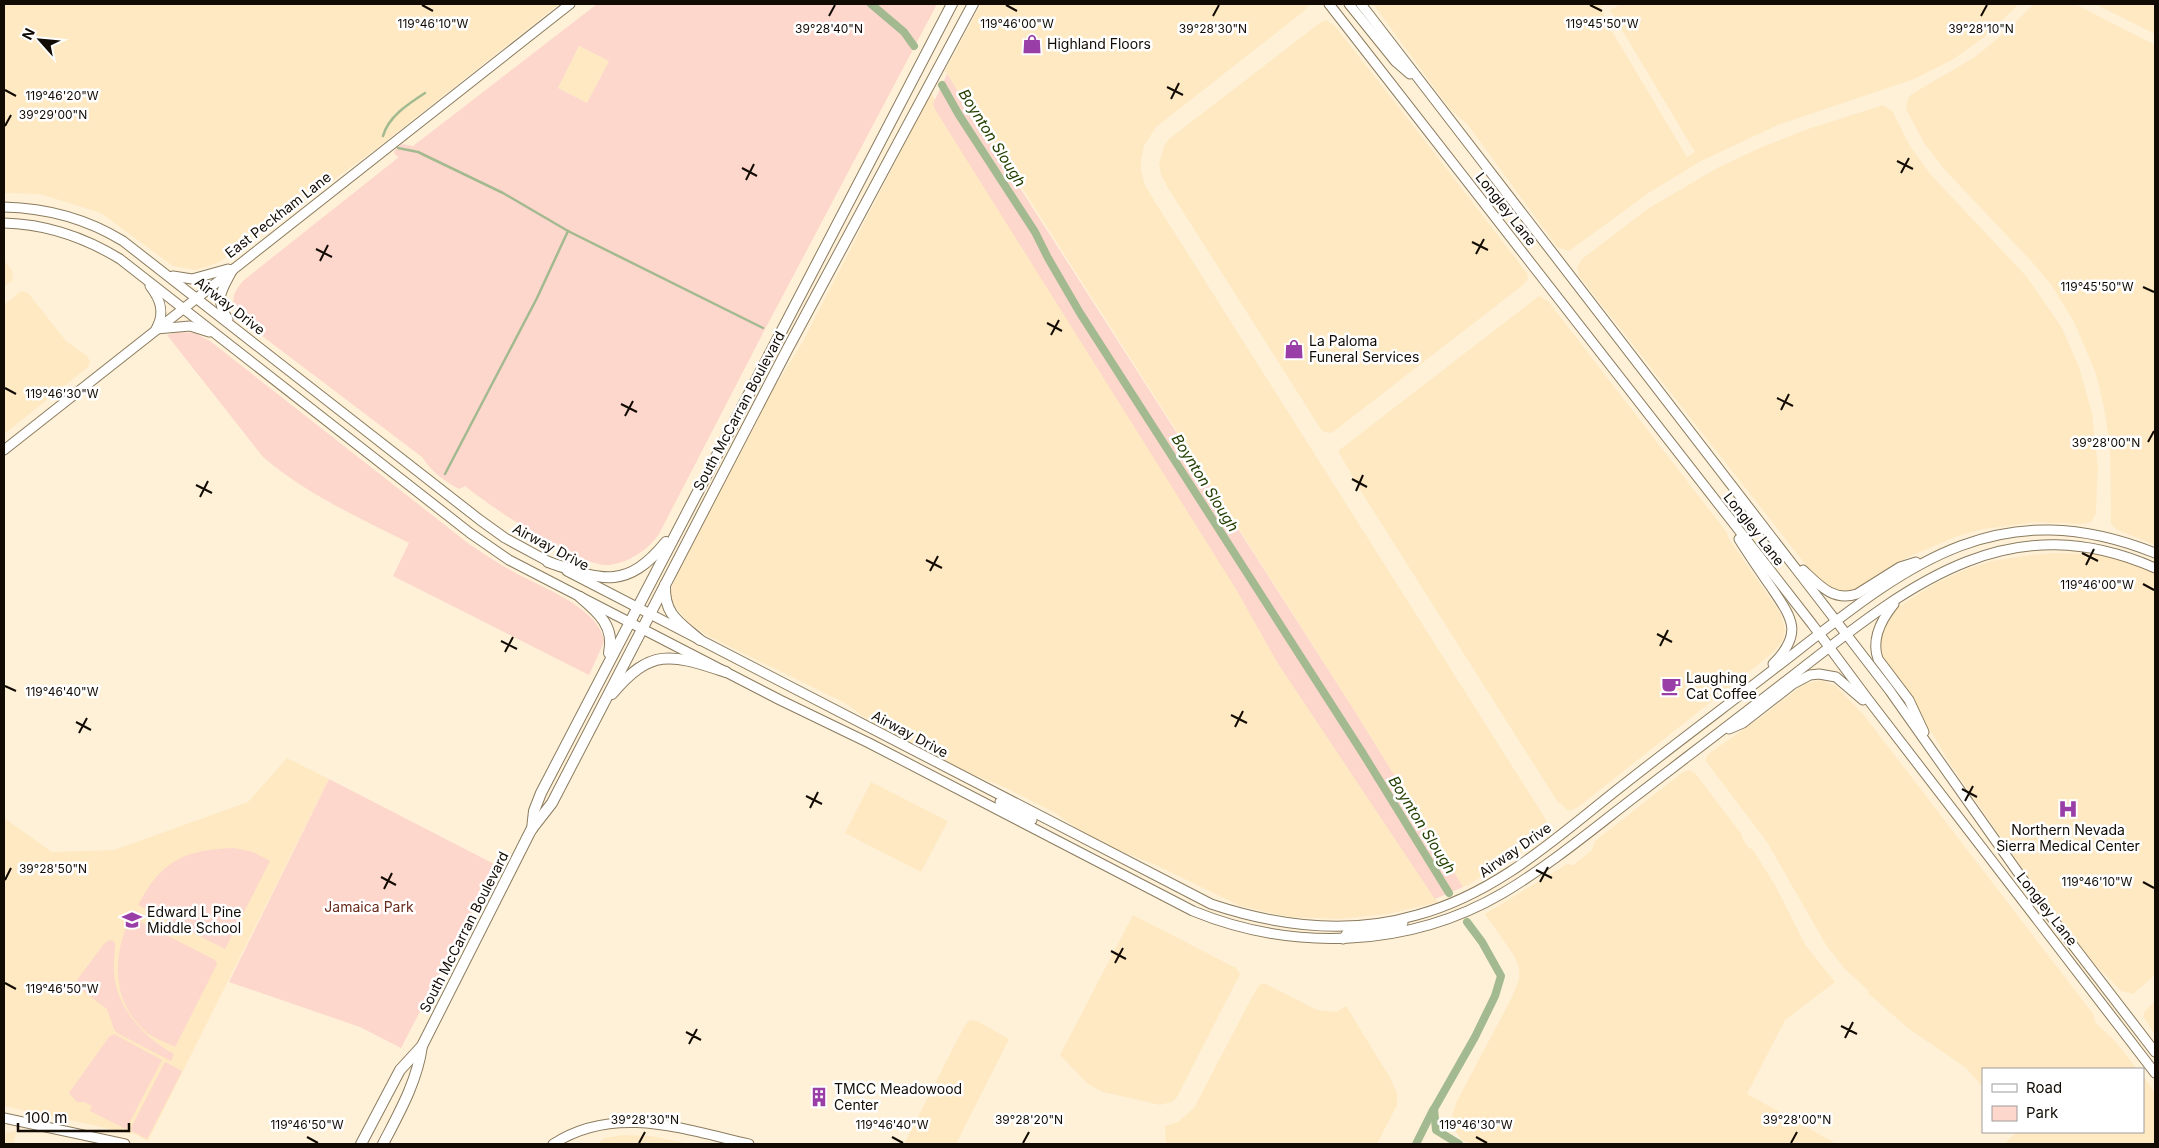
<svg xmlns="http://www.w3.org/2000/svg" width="2159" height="1148" viewBox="0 0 2159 1148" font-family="Inter,sans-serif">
	<rect width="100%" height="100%" fill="#fff1d8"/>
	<!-- built -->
	<g fill="#fee9c2">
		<path d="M4 4H559L377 148 238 250 215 264 195 270 173 266 101 213 40 194 4 193Z"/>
		<path d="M981 4H1310L1303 12 1156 127 1144 146 1141 160V171L1145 185 1157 205 1545 818 1548 827 1542 835 1504 863 1468 885 1463 887 1354 710 1012 172 945 71Z"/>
		<path d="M1373 4H1600L1607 23 1687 157 1695 152 1610 10 1621 4H2019L1983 38 1952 60 1914 79 1778 125 1701 161 1650 192 1569 251 1557 247 1468 125 1450 109Z"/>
		<path d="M2034 4H2075L2155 45V545L2117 530 2111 524 2110 446 2104 408 2096 374 2074 322 2052 286 2032 262 1944 169 1924 143 1906 109 1908 98 1912 94 1975 57 2008 30Z"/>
		<path d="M2095 4H2155V34Z"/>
		<path d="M1326 20 1335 26 1419 133 1527 273 1528 279 1523 285 1333 432 1329 433 1322 431 1168 188 1161 175 1159 164 1164 146 1169 139 1321 22Z"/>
		<path d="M579 46 609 61 587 103 558 88Z"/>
		<path d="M931 93 1433 888 1431 890 1438 902 1388 914 1339 919 1289 917 1240 906 1158 866 1118 850 1084 833 1055 813 1004 787 962 770 875 725 845 703 708 636 688 622 674 605 671 592 674 581 773 390 802 343Z"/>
		<path d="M1883 105 1893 112 1910 146 1931 175 2027 277 2062 328 2079 367 2092 413 2098 467 2096 513 2092 521 2084 524 2036 522 1984 529 1958 536 1906 558 1858 591 1837 593 1820 583 1579 276 1577 267 1582 259 1649 208 1719 167 1762 147 1805 130Z"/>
		<path d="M4 260 13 272 12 281 4 287Z"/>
		<path d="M21 291 28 293 66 341 87 356 90 361 88 367 4 434V305Z"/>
		<path d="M1539 296 1548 301 1728 534 1727 536 1781 614 1785 631 1783 640 1774 652 1577 808 1572 810H1567L1560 803 1559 804 1362 493 1338 451Z"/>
		<path d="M2053 553 2099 554 2122 560 2155 573V975L2133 994 2121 991 2093 962 2034 885 1953 768 1914 704 1883 662 1879 651 1881 632 1895 609 1936 583 1967 569 1992 561 2029 555Z"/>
		<path d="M1821 680 1836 686 1863 714 2094 1015 2095 1022 2115 1041 2137 1069H1983V1087L1965 1067 1909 1029 1868 993 1869 991 1845 969 1826 945 1767 842 1705 760 1708 754 1760 718 1804 684Z"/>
		<path d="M287 758 329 779 148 1141 134 1134 4 1106V818L52 852 114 850 248 802Z"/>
		<path d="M1690 770 1696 774 1742 835V838L1748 847 1753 850 1775 885 1806 946 1835 982 1785 1020 1747 1094 1837 1144H1471L1462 1140 1455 1131 1452 1115 1457 1101 1511 999 1519 980V967L1513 954 1485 914 1567 864 1573 865 1592 850 1595 841 1683 772Z"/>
		<path d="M871 782 948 821 921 872 845 833Z"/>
		<path d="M1133 915 1236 968 1240 974 1177 1097 1172 1102 1160 1105 1103 1092 1088 1084 1060 1055Z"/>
		<path d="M1264 983 1317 1010 1336 1012 1346 1006 1389 1076 1397 1093V1105L1377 1144H1166L1165 1126 1178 1122 1194 1108 1252 997 1259 985Z"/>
		<path d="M2155 1001V1035L2143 1016 2145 1011Z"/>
		<path d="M970 1020 977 1021 1009 1039 956 1144H904L965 1025Z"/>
		<path d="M2143 1076 2155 1093V1144H2004L2017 1132H2143Z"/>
		<path d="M16 1131 14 1144H4V1133Z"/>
		<path d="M624 1135 651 1136 690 1144H598L604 1138Z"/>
	</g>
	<!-- green -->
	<g fill="#fdd6cc" fill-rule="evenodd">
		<path d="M597 4H937L762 335 659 534C649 549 627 564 608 565 578 567 490 506 465 486L459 489C444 481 431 471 422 457L257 332C238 315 222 303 244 280L399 157 395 155 394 151 402 144 413 146ZM579 46 609 61 587 103 558 88Z"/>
		<path d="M947 74 1354 710 1463 887 1435 899 1277 662 1236 589 936 111 933 104Z"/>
		<path d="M177 332 195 333 210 341 469 544C483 553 497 563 512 571 538 586 601 608 604 642L589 675 393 576 409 543C358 517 306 494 263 457L167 335Z"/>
		<path d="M329 779 496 865 401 1048 360 1027 229 982Z"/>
		<path d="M233 848 253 852 270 861 225 949 138 905C161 861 184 850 233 848Z"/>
		<path d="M131 917 215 960 217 964 175 1047C166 1042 152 1038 145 1031 111 1000 112 955 131 917Z"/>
		<path d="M109 940 113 941 115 944C115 954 113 963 114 972 116 1008 144 1038 174 1054L171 1061 117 1033 114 1029 107 1009 74 984 104 944Z"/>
		<path d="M114 1034 162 1060 126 1129 90 1111 92 1106 84 1102H77L69 1093 109 1037Z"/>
		<path d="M165 1062 182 1071 147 1139 132 1131 131 1128Z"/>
	</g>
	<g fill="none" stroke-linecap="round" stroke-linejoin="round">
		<!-- stream -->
		<g stroke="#a3ba90" stroke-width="2.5">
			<path d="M383 136C388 117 408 104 425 93"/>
			<path d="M398 148 418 152 503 193 568 231 763 328"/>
			<path d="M445 474 537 298 568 231"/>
		</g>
		<!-- canal -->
		<g stroke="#a3ba90" stroke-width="8">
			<path d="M871 4 904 32 914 46"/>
			<path d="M942 85 959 115 1035 232 1048 258 1080 313 1362 752 1449 893"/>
			<path d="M1416 1144 1433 1110"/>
			<path d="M1459 1144 1436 1130 1434 1109 1475 1037 1495 996 1501 976 1482 942 1467 922"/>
		</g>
		<defs>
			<g id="secondary">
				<path d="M1329 4 1812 624 1867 698 2155 1073"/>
				<path d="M1349 4 1395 61 1410 74"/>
				<path d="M1361 4 1890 691 2029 888 2155 1052"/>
				<path d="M4 207C47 208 87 219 123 241L480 520 505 538 553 564"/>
				<path d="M4 223C46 224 84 237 120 259L470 533 509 560 780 700 869 743 1193 911C1293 952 1409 948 1503 893 1550 865 1593 829 1636 796 1692 753 1749 710 1805 666 1914 581 2012 505 2155 568"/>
				<path d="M173 276 192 279 228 269"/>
				<path d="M150 286C160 299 165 312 157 327"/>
				<path d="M228 319C213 298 223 289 233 269"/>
				<path d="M156 329 190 326 209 332"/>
				<path d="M4 450 570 4"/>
				<path d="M1739 539C1749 555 1760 571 1771 587 1792 618 1804 633 1773 664"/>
				<path d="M1803 570C1819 585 1833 602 1857 594L1900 567 1916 562"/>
				<path d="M567 571 1211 904C1277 926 1349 935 1417 915 1490 895 1545 848 1603 801 1659 756 1717 713 1774 669 1897 574 1990 487 2155 553"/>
				<path d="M1894 604C1881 620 1871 639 1878 659L1909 700 1924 732"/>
				<path d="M1729 729 1743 723 1793 684 1810 675 1819 674 1836 677 1863 700"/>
				<path d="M1000 802 1032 820"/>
				<path d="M1343 939 1347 933 1351 932 1388 928 1403 923"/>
				<path d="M4 1118 125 1144"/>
				<path d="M553 1144C615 1104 683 1129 749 1144"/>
			</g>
			<g id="primary">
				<path d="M548 562C601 580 626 591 666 542"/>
				<path d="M665 585C664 615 679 622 700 640"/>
				<path d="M580 597C599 613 615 627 609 653"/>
				<path d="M612 694C652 646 673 655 726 672"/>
				<path d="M532 829 534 811 541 793 952 4"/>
				<path d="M361 1144 400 1070 422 1046 531 830 552 803 787 350 973 4"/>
				<path d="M383 1144C399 1113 417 1082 422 1046"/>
			</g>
		</defs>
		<!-- secondary casing -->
		<use href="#secondary" stroke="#8b7c5f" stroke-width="11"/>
		<!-- primary casing -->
		<use href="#primary" stroke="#8b7c5f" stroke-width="12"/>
		<!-- secondary -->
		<use href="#secondary" stroke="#fff" stroke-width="9"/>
		<!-- primary -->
		<use href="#primary" stroke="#fff" stroke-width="10"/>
	</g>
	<!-- ticks -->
	<path fill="none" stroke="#110b03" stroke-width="2" d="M422 5 433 11M1006 5 1017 11M1590 5 1602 11M829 16 835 5M1213 16 1219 5M1981 16 1987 5M1167 87 1183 95M5 90 16 96M1171 99 1179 83M5 126 11 115M1897 161 1913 169M742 168 757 176M1901 173 1909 158M746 180 754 164M1472 242 1488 250M316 249 332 257M1476 254 1484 239M320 261 328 245M2143 287 2154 292M1047 323 1062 331M1051 335 1059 320M5 388 16 394M1777 398 1793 406M621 404 637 412M1781 410 1789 394M625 416 633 401M2148 442 2154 431M1352 479 1367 487M196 485 212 493M1356 491 1363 475M200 497 208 481M2082 553 2098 561M926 560 942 568M2086 565 2094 549M930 571 938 556M2143 584 2154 590M1657 634 1672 642M501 641 517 649M1660 646 1668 630M505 652 513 637M5 686 16 691M1231 715 1247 723M76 722 91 730M1235 727 1243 711M79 733 87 718M1962 789 1977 797M806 796 822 804M1965 801 1973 786M810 808 818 792M1536 870 1552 878M381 877 396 885M5 880 11 868M1540 882 1548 867M2143 882 2154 888M384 889 392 873M1111 951 1126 959M1115 963 1123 948M5 983 16 989M1841 1026 1857 1034M686 1032 701 1040M1845 1038 1853 1022M689 1044 697 1029M307 1137 318 1143M892 1137 903 1143M1476 1137 1487 1143M639 1143 645 1132M1023 1143 1029 1132M1791 1143 1797 1132"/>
	<!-- icons -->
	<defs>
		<symbol id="shop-bare" viewBox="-9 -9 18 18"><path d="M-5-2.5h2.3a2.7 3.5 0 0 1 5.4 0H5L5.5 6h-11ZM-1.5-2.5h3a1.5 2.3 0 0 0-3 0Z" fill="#993da7" stroke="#fff" stroke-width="2.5" paint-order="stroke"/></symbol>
		<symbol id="cafe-bare" viewBox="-9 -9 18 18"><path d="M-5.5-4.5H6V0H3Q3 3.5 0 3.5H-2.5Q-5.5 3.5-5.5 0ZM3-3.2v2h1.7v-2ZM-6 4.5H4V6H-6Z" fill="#993da7" stroke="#fff" stroke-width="2.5" paint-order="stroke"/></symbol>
		<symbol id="hospital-bare" viewBox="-9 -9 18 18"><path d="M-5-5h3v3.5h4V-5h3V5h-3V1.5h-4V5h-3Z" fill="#993da7" stroke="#fff" stroke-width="2.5" paint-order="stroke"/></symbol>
		<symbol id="school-bare" viewBox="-9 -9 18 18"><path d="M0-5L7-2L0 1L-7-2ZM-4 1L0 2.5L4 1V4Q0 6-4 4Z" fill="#993da7" stroke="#fff" stroke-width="2.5" paint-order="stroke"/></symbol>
		<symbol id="building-bare" viewBox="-9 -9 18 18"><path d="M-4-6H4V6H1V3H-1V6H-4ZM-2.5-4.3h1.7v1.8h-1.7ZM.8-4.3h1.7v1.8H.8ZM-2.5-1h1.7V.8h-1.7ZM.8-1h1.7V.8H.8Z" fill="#993da7" stroke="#fff" stroke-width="2.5" paint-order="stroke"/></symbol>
	</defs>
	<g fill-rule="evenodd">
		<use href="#shop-bare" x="1018" y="30" width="28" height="28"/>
		<use href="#shop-bare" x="1280" y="335" width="28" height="28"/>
		<use href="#cafe-bare" x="1657" y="672" width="28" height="28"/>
		<use href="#hospital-bare" x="2054" y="795" width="28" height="28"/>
		<use href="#school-bare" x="118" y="906" width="28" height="28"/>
		<use href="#building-bare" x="805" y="1083" width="28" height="28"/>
	</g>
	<g text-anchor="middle" stroke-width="5" stroke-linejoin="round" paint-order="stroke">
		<!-- poi labels -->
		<g font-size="14" fill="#110b03" stroke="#fff" text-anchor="start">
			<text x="1047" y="49">Highland Floors</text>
			<text x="1309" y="346">La Paloma<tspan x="1309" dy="16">Funeral Services</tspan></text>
			<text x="1686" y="683">Laughing<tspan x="1686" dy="16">Cat Coffee</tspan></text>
			<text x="2068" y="835" text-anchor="middle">Northern Nevada<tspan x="2068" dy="16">Sierra Medical Center</tspan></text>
			<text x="147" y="917">Edward L Pine<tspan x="147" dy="16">Middle School</tspan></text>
			<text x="834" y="1094">TMCC Meadowood<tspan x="834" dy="16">Center</tspan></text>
		</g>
		<!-- street labels -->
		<g font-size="14" fill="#110b03" stroke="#fff">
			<text transform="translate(1506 209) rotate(52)" y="5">Longley Lane</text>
			<text transform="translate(278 215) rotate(-38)" y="5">East Peckham Lane</text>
			<text transform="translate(230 306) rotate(38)" y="5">Airway Drive</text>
			<text transform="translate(739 411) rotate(-62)" y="5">South McCarran Boulevard</text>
			<text transform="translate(1754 529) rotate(52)" y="5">Longley Lane</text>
			<text transform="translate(551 547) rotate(28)" y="5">Airway Drive</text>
			<text transform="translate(910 734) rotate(28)" y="5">Airway Drive</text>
			<text transform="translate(1515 850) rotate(-35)" y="5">Airway Drive</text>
			<text transform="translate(2047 909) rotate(52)" y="5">Longley Lane</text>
			<text transform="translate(464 932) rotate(-63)" y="5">South McCarran Boulevard</text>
		</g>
		<!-- park labels -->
		<g font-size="14" fill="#68291a" stroke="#fff">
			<text x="369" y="912">Jamaica Park</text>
		</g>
		<!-- water labels -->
		<g font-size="15" font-style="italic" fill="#233f00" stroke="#fff">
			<text transform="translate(992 138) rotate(58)" y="5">Boynton Slough</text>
			<text transform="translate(1205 483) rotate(58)" y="5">Boynton Slough</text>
			<text transform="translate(1422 825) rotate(58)" y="5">Boynton Slough</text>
		</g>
	</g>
	<g font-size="12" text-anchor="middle" fill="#110b03" stroke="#fff" stroke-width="5" stroke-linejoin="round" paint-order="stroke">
		<text x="433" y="28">119°46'10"W</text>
		<text x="1017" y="28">119°46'00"W</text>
		<text x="1602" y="28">119°45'50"W</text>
		<text x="829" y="33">39°28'40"N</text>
		<text x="1213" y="33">39°28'30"N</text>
		<text x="1981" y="33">39°28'10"N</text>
		<text x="62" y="100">119°46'20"W</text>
		<text x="53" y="119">39°29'00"N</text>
		<text x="2097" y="291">119°45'50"W</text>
		<text x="62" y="398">119°46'30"W</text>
		<text x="2106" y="447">39°28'00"N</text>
		<text x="2097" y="589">119°46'00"W</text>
		<text x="62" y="696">119°46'40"W</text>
		<text x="53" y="873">39°28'50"N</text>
		<text x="2097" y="886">119°46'10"W</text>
		<text x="62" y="993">119°46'50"W</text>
		<text x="645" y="1124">39°28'30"N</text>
		<text x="1029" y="1124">39°28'20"N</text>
		<text x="1797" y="1124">39°28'00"N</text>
		<text x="307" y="1129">119°46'50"W</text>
		<text x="892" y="1129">119°46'40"W</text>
		<text x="1476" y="1129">119°46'30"W</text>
	</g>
	<!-- border -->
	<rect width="2159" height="1148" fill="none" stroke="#110b03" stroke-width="10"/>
	<!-- legend -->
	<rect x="1982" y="1068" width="162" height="65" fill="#ffffff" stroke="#a09d9a"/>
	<rect x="1992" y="1084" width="25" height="8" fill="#ffffff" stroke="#a09d9a"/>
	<text x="2026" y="1093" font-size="15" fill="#110b03">Road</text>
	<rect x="1992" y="1106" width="25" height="15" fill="#fdd6cc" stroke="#a09d9a"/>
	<text x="2026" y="1118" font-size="15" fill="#110b03">Park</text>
	<!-- north arrow -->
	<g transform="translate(40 40) rotate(297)" stroke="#ffffff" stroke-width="4" paint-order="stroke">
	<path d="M0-4L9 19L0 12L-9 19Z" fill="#110b03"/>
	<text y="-8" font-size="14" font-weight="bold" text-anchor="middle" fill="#110b03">N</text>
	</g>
	<!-- scale -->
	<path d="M18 1123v8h111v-8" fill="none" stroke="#110b03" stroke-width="2.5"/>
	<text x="25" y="1123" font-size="15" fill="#110b03" stroke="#ffffff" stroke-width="4" paint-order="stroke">100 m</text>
</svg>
